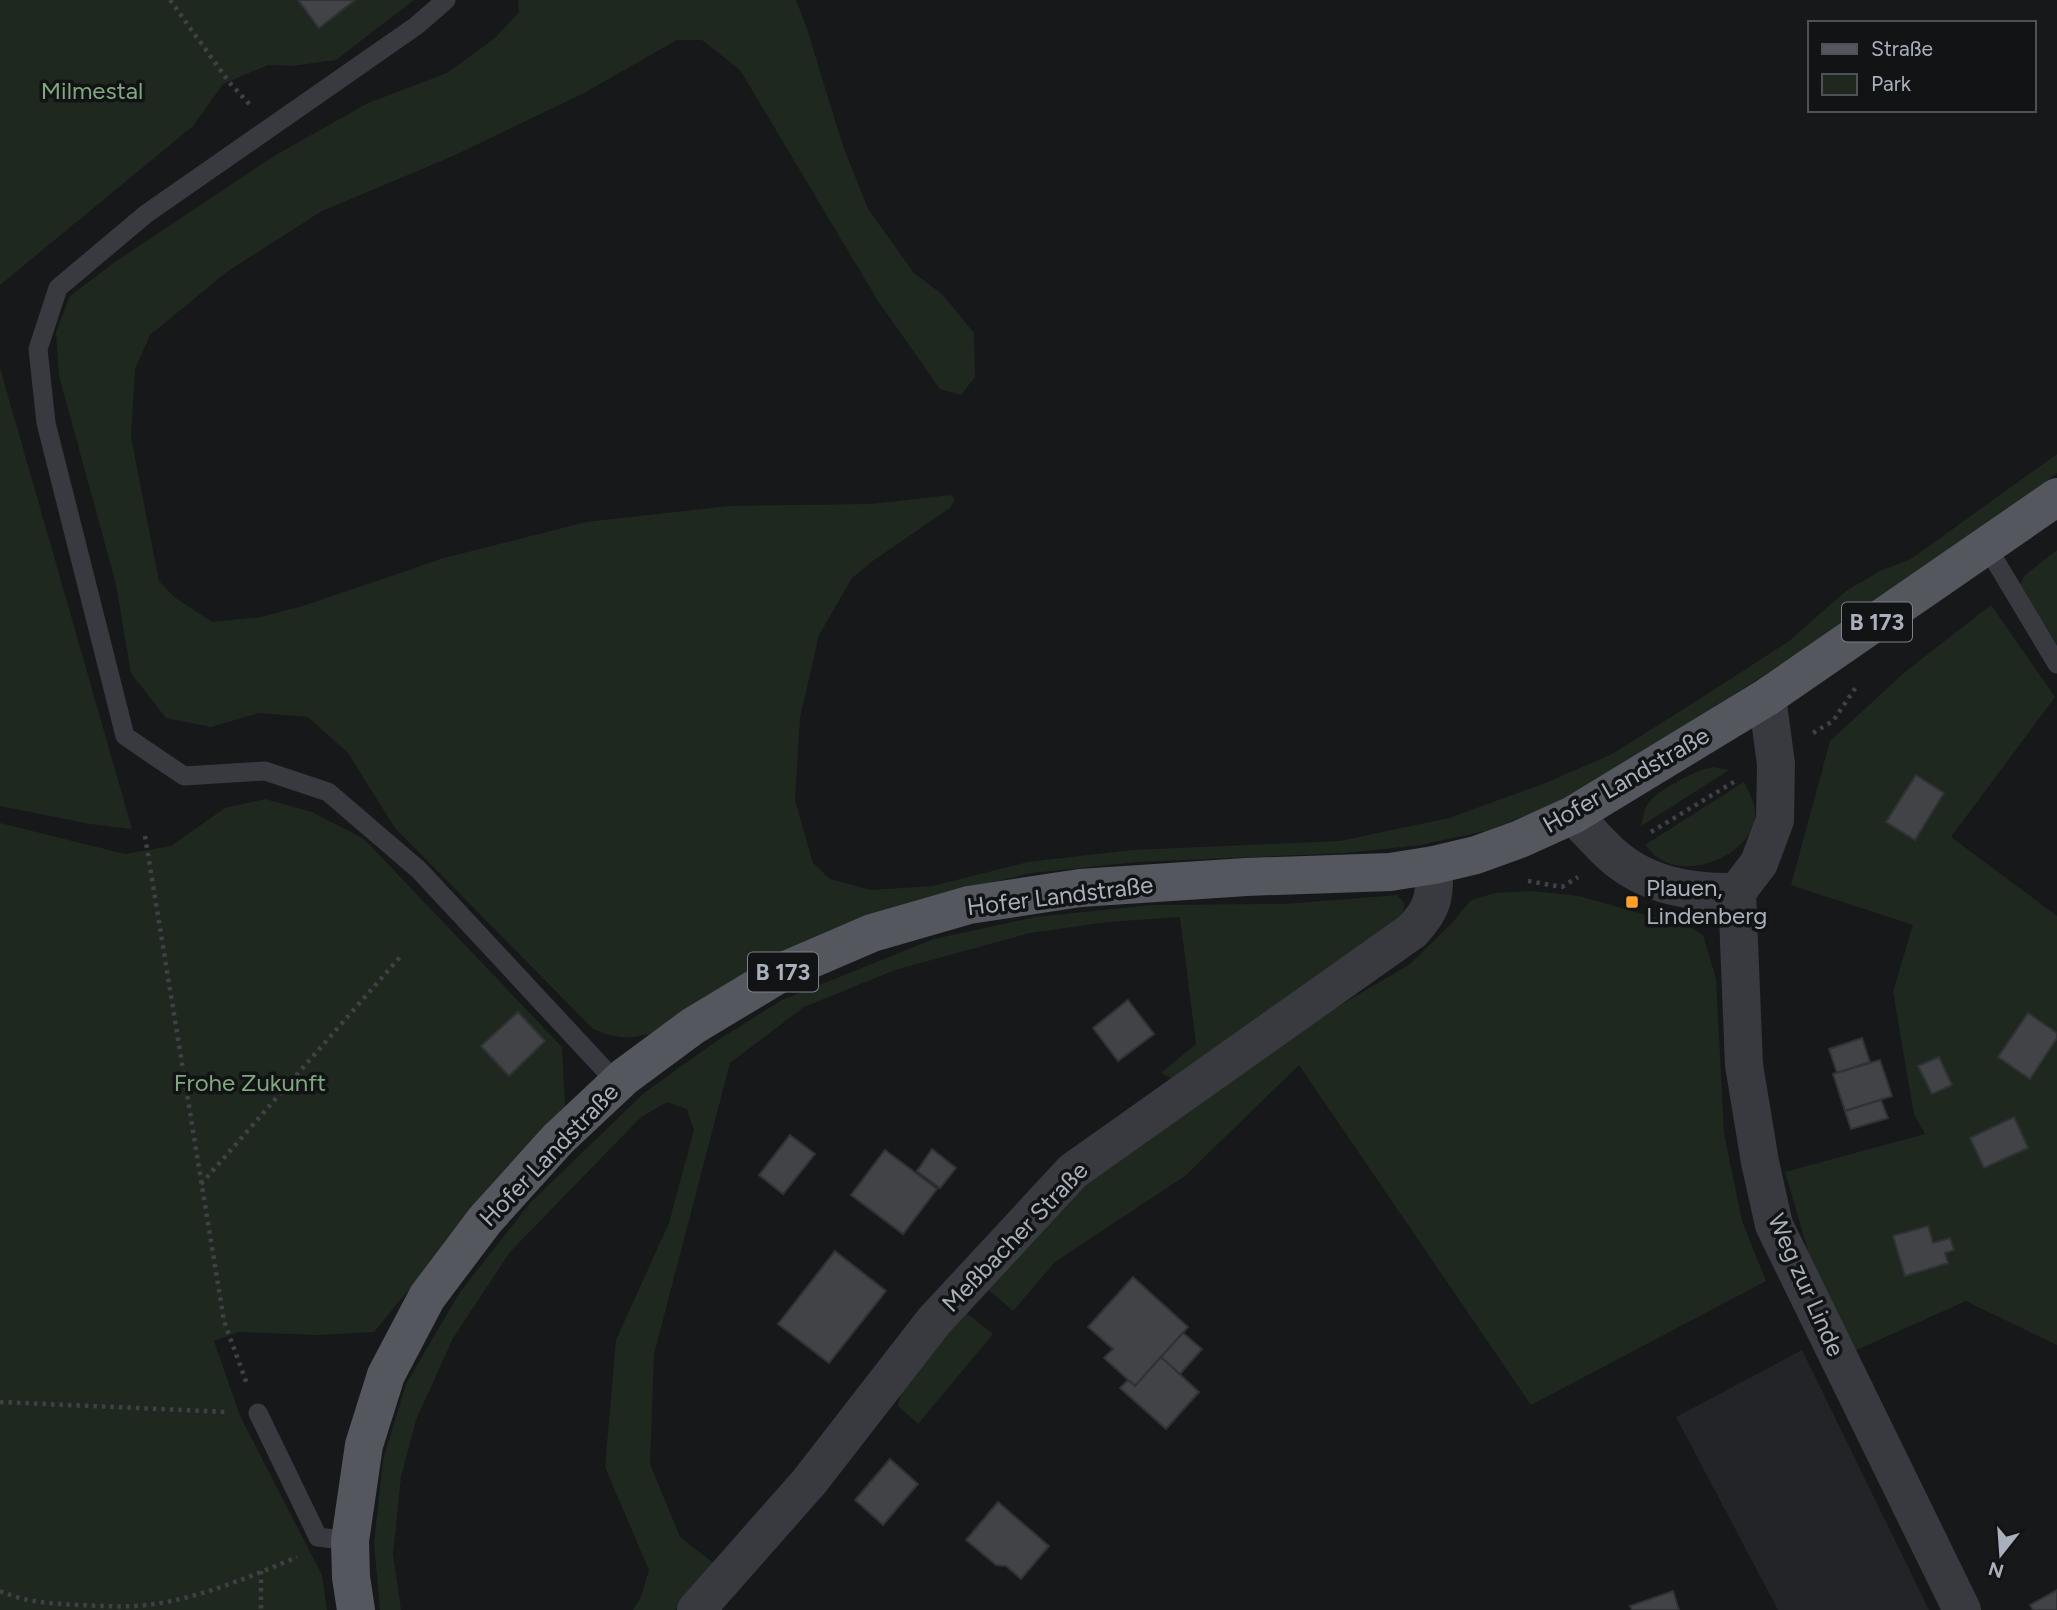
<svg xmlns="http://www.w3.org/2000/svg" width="2057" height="1610" viewBox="0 0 2057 1610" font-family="Figtree,sans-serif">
	<rect width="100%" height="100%" fill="#17181a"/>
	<!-- built -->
	<path fill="#232427" d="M1802 1350 1929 1610H1778L1676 1417Z"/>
	<!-- green -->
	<g fill="#1f281f">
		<path d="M0 0H414L336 60 292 66 268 65 223 84 193 126 0 285Z"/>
		<path d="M518 0H796L807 29 843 146 868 209 914 273 943 295 974 333 975 377 961 395 940 389 878 301 740 70 702 40H677L584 93 453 156 322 211 228 271 150 335 135 369 131 437 159 581 174 597 212 622 261 617 306 605 444 558 586 522 729 506 872 504 951 495 955 499 950 508 874 560 852 578 819 635 800 718 795 800 813 863 830 879 871 890 933 886 1028 862 1132 850 1340 841 1449 818 1548 782 1612 754 1709 693 1789 641 1846 591 1880 571 1911 559 2057 454V473L1977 533 1858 615 1699 717 1568 798 1490 830 1421 845 1346 853 1137 862 1032 873 924 899 657 1032C630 1039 620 1040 593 1029L395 828 348 753 308 717 259 713 211 727 166 718 131 673 116 584 59 376 56 332 70 296 115 262 274 156 368 103 447 73 495 38 519 12Z"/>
		<path d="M0 368 132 829 90 824 0 806Z"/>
		<path d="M2057 550V645L2020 585 2024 576Z"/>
		<path d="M1991 605 2055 697 1951 837 2057 916V1345L1966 1301 1852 1352 1813 1268 1785 1172 1925 1134 1914 1114 1893 992 1913 925 1791 885 1830 741 1905 672Z"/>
		<path d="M1713 767 1729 770 1641 826C1643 817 1644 806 1652 799 1666 786 1694 771 1713 767Z"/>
		<path d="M1744 782C1749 793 1757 806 1755 818 1748 857 1688 880 1657 857 1652 854 1649 848 1645 845Z"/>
		<path d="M265 799 312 812 364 839 562 1047 565 1106 472 1213 374 1332 317 1335 239 1332 214 1341 240 1416 322 1575 327 1610H0V823L125 854 171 846 225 808Z"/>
		<path d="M1533 891 1579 896 1692 928 1703 935 1716 979 1724 1133 1742 1221 1766 1281 1531 1405 1299 1065 1185 1176 1055 1262 1013 1311 983 1285 1078 1180 1322 1016 1410 964 1452 923 1471 900 1495 893Z"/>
		<path d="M1397 895 1404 903 1403 919 1179 1082 1161 1073 1196 1044 1180 917 1107 922 1030 933 895 970 804 1007 730 1063 654 1354 650 1464 680 1537 716 1565 675 1610H633L641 1597 649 1570 605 1467 616 1340 669 1223 694 1130 687 1109 667 1102 640 1118 510 1252 453 1338 416 1420 401 1477 393 1554 401 1610H380L374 1543 383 1460 406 1384 460 1292 530 1203 644 1093 718 1040 782 1000 934 939 1035 917 1151 905 1286 904Z"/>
		<path d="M960 1308 993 1334 918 1424 898 1406 902 1387Z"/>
	</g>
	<!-- building -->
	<g fill="#414347" stroke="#313236" stroke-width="2">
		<path d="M298 0H355L319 28Z"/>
		<path d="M1916 775 1944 793 1915 840 1886 822Z"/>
		<path d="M1128 1000 1154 1034 1118 1061 1093 1028Z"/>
		<path d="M518 1012 545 1041 509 1076 481 1046Z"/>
		<path d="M2028 1013 2057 1033V1038L2030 1079 1998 1057Z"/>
		<path d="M1862 1038 1870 1062 1837 1073 1829 1049Z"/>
		<path d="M1939 1057 1952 1085 1932 1094 1918 1066Z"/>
		<path d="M1880 1060 1892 1096 1845 1111 1833 1074Z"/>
		<path d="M1881 1100 1888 1118 1851 1129 1845 1111Z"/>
		<path d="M2014 1117 2028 1148 1984 1168 1970 1138Z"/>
		<path d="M790 1135 815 1154 783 1194 759 1175Z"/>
		<path d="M932 1149 956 1168 940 1188 917 1171Z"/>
		<path d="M885 1150 937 1189 903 1234 851 1195Z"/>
		<path d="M1928 1226 1933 1243 1950 1238 1954 1250 1945 1253 1948 1263 1905 1276 1893 1236Z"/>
		<path d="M835 1251 886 1291 829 1363 778 1324Z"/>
		<path d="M1133 1277 1188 1327 1135 1386 1104 1358 1113 1349 1088 1327Z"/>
		<path d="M1183 1333 1202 1349 1180 1374 1161 1357Z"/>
		<path d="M1161 1357 1199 1392 1166 1429 1120 1388 1128 1380 1135 1386Z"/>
		<path d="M890 1459 918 1484 883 1525 855 1500Z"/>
		<path d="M998 1502 1049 1546 1021 1579 1006 1566 996 1565 966 1540Z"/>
		<path d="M2057 1590V1610H2033L2030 1605Z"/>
		<path d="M1673 1591 1679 1610H1632L1630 1606Z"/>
	</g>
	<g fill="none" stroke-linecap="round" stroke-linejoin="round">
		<!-- path -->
		<g stroke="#3e4146" stroke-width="4.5" stroke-dasharray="3.5 5" stroke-linecap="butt">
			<path d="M170 0 229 82 251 106"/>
			<path d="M1813 733 1833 721 1856 687"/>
			<path d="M1651 832 1737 780"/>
			<path d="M145 836 224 1321 247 1384"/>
			<path d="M1528 881 1562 887 1578 877"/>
			<path d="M201 1184 400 957"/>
			<path d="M0 1402 228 1412"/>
			<path d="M261 1571V1610"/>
			<path d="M0 1591C25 1602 52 1604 79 1605 104 1606 129 1608 154 1604 199 1598 255 1575 297 1557"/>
		</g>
		<!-- service -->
		<g stroke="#383a3f" stroke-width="19">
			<path d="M446 0 416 26 146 214 58 288 38 349 46 423 125 736 184 776 265 771 328 792 419 870 617 1083"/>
			<path d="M1987 547 2057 664"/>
			<path d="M258 1413 318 1537 350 1541"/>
		</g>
		<!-- minor -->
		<g stroke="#383a3f" stroke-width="38">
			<path d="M1767 697 1776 764 1775 820 1759 863 1737 892 1744 1065 1760 1162 1774 1225 1962 1610"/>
			<path d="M1573 815C1586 828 1598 842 1611 854 1646 886 1692 893 1737 892"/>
			<path d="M696 1610 809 1482 934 1321 1073 1171 1412 931C1434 908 1435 896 1434 865"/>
		</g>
		<!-- primary -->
		<path stroke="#54575e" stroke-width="38" d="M356 1610 351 1577 350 1541 364 1445 386 1375 427 1297 485 1220 558 1139 624 1077 693 1026 786 970 872 933 969 905 1080 888 1246 877 1390 872 1434 865 1476 855 1520 839 1573 815 1767 697 2057 497"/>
	</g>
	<!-- markers -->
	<rect fill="#ffa02a" stroke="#121315" stroke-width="2.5" x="1625" y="895" width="14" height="14" rx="3.5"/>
	<g text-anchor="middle" stroke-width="7" stroke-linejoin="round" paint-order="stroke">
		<!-- shield labels -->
		<g fill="#121315" stroke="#7c8189" stroke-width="2">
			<rect x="1842" y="602.5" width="70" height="39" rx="5"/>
			<rect x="748" y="952.5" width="70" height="39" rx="5"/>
		</g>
		<g font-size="23" font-weight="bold" fill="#a9b0bb">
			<text x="1877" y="630">B 173</text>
			<text x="783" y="980">B 173</text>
		</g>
		<!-- park labels -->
		<g font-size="24" fill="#80a77e" stroke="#121315">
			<text x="92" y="99">Milmestal</text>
			<text x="250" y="1091">Frohe Zukunft</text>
		</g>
		<!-- street labels -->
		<g font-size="24" fill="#a9b0bb" stroke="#121315">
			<text transform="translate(1626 780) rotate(-30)" y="8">Hofer Landstraße</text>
			<text transform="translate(1060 896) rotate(-7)" y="8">Hofer Landstraße</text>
			<text transform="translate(549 1155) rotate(-46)" y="8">Hofer Landstraße</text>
			<text transform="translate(1015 1237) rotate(-46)" y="8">Meßbacher Straße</text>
			<text transform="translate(1806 1285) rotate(66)" y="8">Weg zur Linde</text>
		</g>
		<!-- poi labels -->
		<g font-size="24" fill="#a9b0bb" stroke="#121315" text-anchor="start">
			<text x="1646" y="896">Plauen,<tspan x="1646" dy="28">Lindenberg</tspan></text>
		</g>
	</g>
	<!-- legend -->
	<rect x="1808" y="21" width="228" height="91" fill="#121315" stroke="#4e5257" stroke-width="2"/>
	<rect x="1822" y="44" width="35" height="10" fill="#54575e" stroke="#4e5257" stroke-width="2"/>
	<text x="1871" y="56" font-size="21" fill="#a9b0bb">Straße</text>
	<rect x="1822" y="74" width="35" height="21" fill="#1f281f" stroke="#4e5257" stroke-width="2"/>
	<text x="1871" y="91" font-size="21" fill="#a9b0bb">Park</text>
	<!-- north arrow -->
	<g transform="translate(2001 1554) rotate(197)" stroke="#121315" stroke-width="5" paint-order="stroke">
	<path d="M0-5L12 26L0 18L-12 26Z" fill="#a9b0bb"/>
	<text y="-10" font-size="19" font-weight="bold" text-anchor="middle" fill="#a9b0bb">N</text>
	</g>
</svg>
